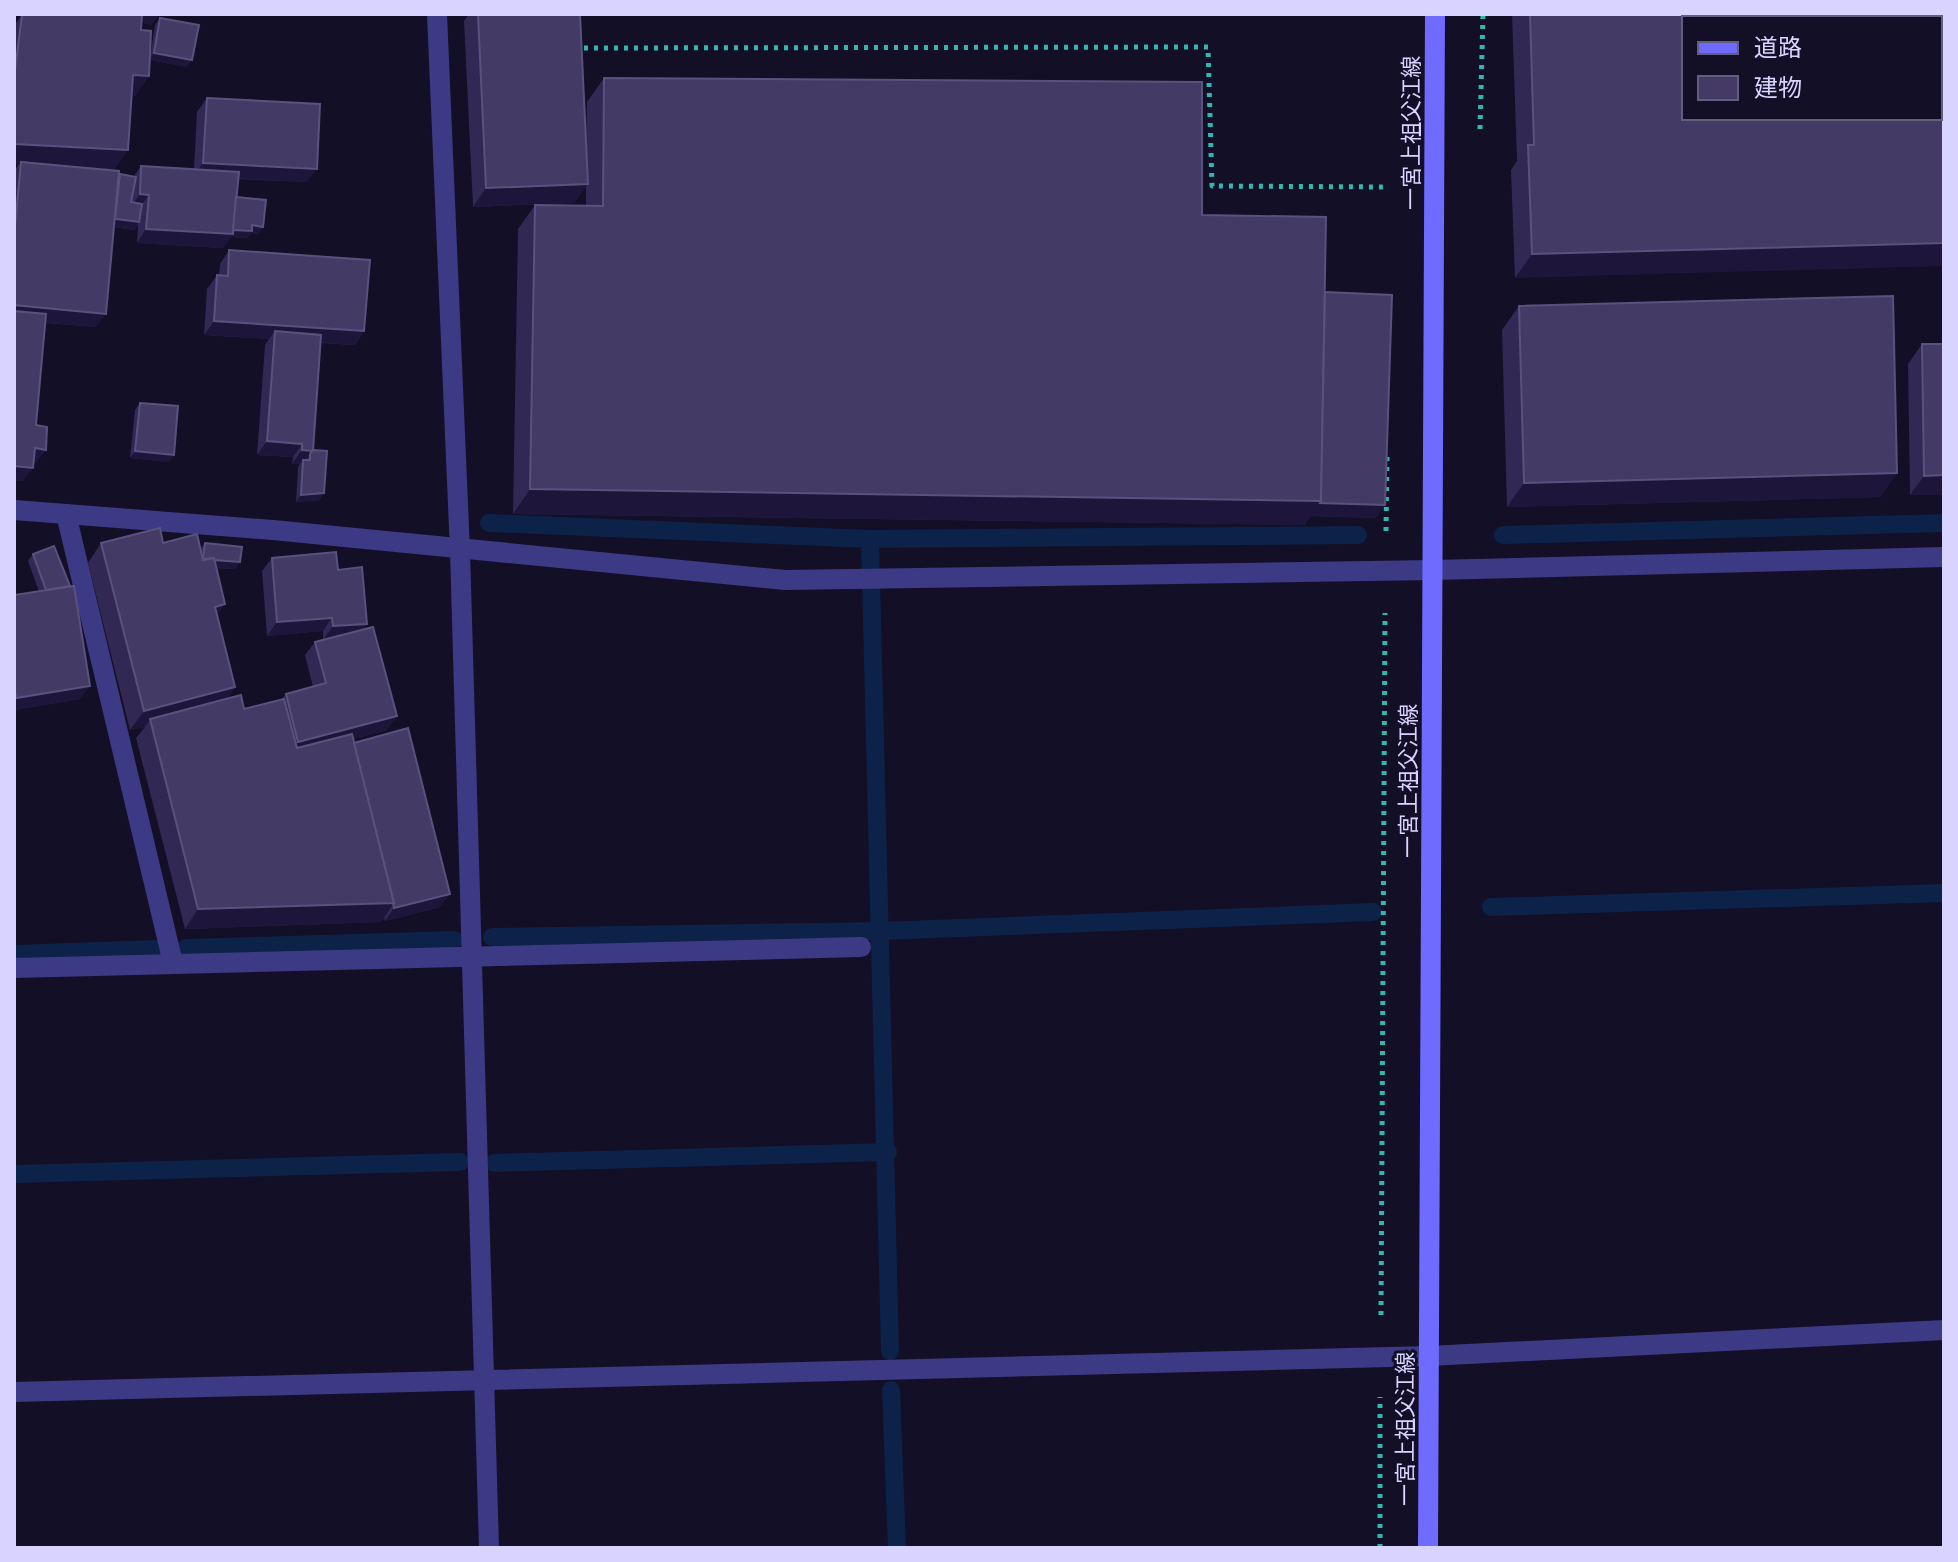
<svg xmlns="http://www.w3.org/2000/svg" width="1958" height="1562" viewBox="0 0 1958 1562" font-family="Montserrat,'Noto Sans JP',sans-serif">
	<rect width="100%" height="100%" fill="#130f26"/>
	<g fill="none" stroke-linecap="round" stroke-linejoin="round">
		<!-- stream -->
		<g stroke="#0c2248" stroke-width="18">
			<path d="M489 523 870 539 1358 535"/>
			<path d="M1503 535 1944 523"/>
			<path d="M870 539 890 1351"/>
			<path d="M1491 907 1944 893"/>
			<path d="M492 937 880 931 1373 912"/>
			<path d="M186 948 454 940"/>
			<path d="M14 954 155 949"/>
			<path d="M494 1163 888 1152"/>
			<path d="M14 1174 460 1162"/>
			<path d="M891 1390 897 1548"/>
		</g>
		<!-- path -->
		<g stroke="#2fb8b0" stroke-width="5" stroke-dasharray="4 6" stroke-linecap="butt">
			<path d="M584 48 1208 47 1212 186 1389 187"/>
			<path d="M1480 129 1483 14"/>
			<path d="M1386 531 1387 457"/>
			<path d="M1381 1315 1385 613"/>
			<path d="M1380 1548V1397"/>
		</g>
		<!-- street -->
		<g stroke="#3d3a85" stroke-width="20">
			<path d="M437 14 460 551 489 1548"/>
			<path d="M14 510 273 530 785 580 1433 570 1944 557"/>
			<path d="M66 514 173 963"/>
			<path d="M14 968 861 947"/>
			<path d="M14 1392 1429 1356 1944 1330"/>
		</g>
		<!-- secondary -->
		<path stroke="#6f6bff" stroke-width="20" d="M1428 1548 1435 14"/>
	</g>
	<!-- wall -->
	<g fill="#312854">
		<path d="M28 14H159L151 25 142 22 141 30 150 59 155 25 160 18 187 67 150 60 149 76 135 96 132 95 115 169 95 168 119 175 134 176 141 166 194 169 197 112 207 98 307 182 238 179 236 197 263 227 258 234 251 233 247 238 231 237 223 248 137 243 138 225 134 230 114 227 96 327 45 323 36 425V463H33L23 481H14V171L19 164H14V26L22 15Z"/>
		<path d="M469 14H580L586 149 587 102 604 78 1202 215 1325 292 1376 518 1311 516 1304 525 513 514 518 229 535 205H586V186L574 203 473 207 464 21Z"/>
		<path d="M1512 14H1944L1515 278 1511 170 1517 161Z"/>
		<path d="M229 250 364 331 355 345 321 343 313 450 320 500 296 502 298 467 300 464H292L293 457 257 455 265 345 269 339 204 335 207 289 217 275H219L220 264Z"/>
		<path d="M1519 306 1897 473 1880 497 1507 507 1502 330Z"/>
		<path d="M1922 344H1944V495H1910L1908 364Z"/>
		<path d="M140 403 174 455 169 462 130 458 135 410Z"/>
		<path d="M101 543H163L200 550 205 543 240 562 235 569 216 568 217 615 235 687 227 699 244 709 282 699 286 694 313 687 305 655 315 642 323 640V631L267 636 262 571 272 558 338 570 367 624 363 629 387 730 353 739 354 743 440 907 385 921 384 918 381 922 185 929 136 738 145 727 130 730 88 563Z"/>
		<path d="M54 546 80 699 14 710V595L39 591 28 561 33 554Z"/>
	</g>
	<!-- shaded-wall -->
	<g fill="#1d163a">
		<path d="M120 14H159L151 25Z"/>
		<path d="M154 53 192 60 187 67 149 60Z"/>
		<path d="M133 75 149 76 135 96 119 94Z"/>
		<path d="M14 144 128 150 115 169 20 164 21 162 19 164H14Z"/>
		<path d="M203 163 317 169 307 182 193 176Z"/>
		<path d="M588 184 574 203 473 207 486 188Z"/>
		<path d="M140 194 149 195 139 208H130Z"/>
		<path d="M112 219 139 222 134 230 108 226Z"/>
		<path d="M252 225 263 227 258 234 251 233 247 238 231 237 223 248 137 243 146 229 231 230Z"/>
		<path d="M1944 243V266L1515 278 1532 254Z"/>
		<path d="M14 305 106 314 96 327 14 320Z"/>
		<path d="M214 321 364 331 355 345 274 339 275 331 269 339 204 335Z"/>
		<path d="M267 441 302 444 293 457 257 455Z"/>
		<path d="M35 448 46 450 36 463 25 462Z"/>
		<path d="M302 450 313 451 303 464V460L300 464H292Z"/>
		<path d="M135 451 174 455 169 462 130 458Z"/>
		<path d="M14 466 33 468 23 481H14Z"/>
		<path d="M1897 473 1880 497 1507 507 1524 483Z"/>
		<path d="M1944 475V495H1910L1924 476Z"/>
		<path d="M530 489 1321 501 1385 505 1376 518 1311 516 1304 525 513 514Z"/>
		<path d="M324 493 320 500 296 502 301 495Z"/>
		<path d="M203 559 240 562 235 569 198 566Z"/>
		<path d="M225 604 211 624 215 607Z"/>
		<path d="M332 618 323 631 267 636 277 622Z"/>
		<path d="M367 624 358 637 323 640 333 626Z"/>
		<path d="M90 686 80 699 14 710V701L16 698Z"/>
		<path d="M235 687 222 707 150 719 145 727 130 730 144 711Z"/>
		<path d="M397 716 387 730 288 755 298 742Z"/>
		<path d="M450 894 440 907 385 921 394 908Z"/>
		<path d="M394 903 381 922 185 929 198 909Z"/>
	</g>
	<!-- building -->
	<g fill="#433a66" stroke="#5a527e" stroke-width="2" fill-rule="evenodd">
		<path d="M37 14H142L141 30 151 31 149 76 133 75 128 150 14 144V78L22 15H37Z"/>
		<path d="M478 14H580L588 184 486 188Z"/>
		<path d="M1530 14H1944V243L1532 254 1528 145H1534ZM1684 18H1940V118H1684Z"/>
		<path d="M160 18 199 25 192 60 154 53Z"/>
		<path d="M604 78 1202 82V215L1326 217 1321 501 530 489 535 205 603 206Z"/>
		<path d="M207 98 320 104 317 169 203 163Z"/>
		<path d="M21 162 119 171 106 314 14 305V237Z"/>
		<path d="M141 166 239 172 233 234 146 229 149 195 140 194Z"/>
		<path d="M120 174 136 177 131 202 142 204 139 222 115 219Z"/>
		<path d="M236 197 266 200 263 227 252 225V231L233 230Z"/>
		<path d="M229 250 370 260 364 331 214 321 217 275 228 276Z"/>
		<path d="M1325 292 1392 295 1385 505 1320 503 1321 501Z"/>
		<path d="M1893 296 1897 473 1524 483 1519 306Z"/>
		<path d="M14 311 46 314 36 425 47 427 46 450 35 448 33 468 14 466Z"/>
		<path d="M275 331 321 335 313 451 302 450V444L267 441Z"/>
		<path d="M1922 344H1944V475L1924 476Z"/>
		<path d="M140 403 178 406 174 455 135 451Z"/>
		<path d="M313 450 327 451 324 493 301 495 303 460H310V454Z"/>
		<path d="M160 528 163 543 197 534 203 560 214 558 225 604 215 607 235 687 144 711 101 543Z"/>
		<path d="M205 543 242 547 240 562 214 560V558L203 559Z"/>
		<path d="M54 546 70 586 46 590 33 554Z"/>
		<path d="M336 552 338 570 362 567 367 624 333 626 332 618 277 622 272 558Z"/>
		<path d="M74 586 90 686 16 698 14 685V595Z"/>
		<path d="M373 627 397 716 298 742 286 694 326 683 315 642Z"/>
		<path d="M241 695 244 709 284 699 297 748 352 734 394 903 198 909 150 719Z"/>
		<path d="M408 728 450 894 394 908 393 903H394L354 743Z"/>
	</g>
	<g text-anchor="middle" stroke-width="6" stroke-linejoin="round" paint-order="stroke">
		<!-- street labels -->
		<g font-size="22" fill="#d9d4ff" stroke="#130f26">
			<text transform="translate(1411 133) rotate(-90)" y="8">一宮上祖父江線</text>
			<text transform="translate(1408 781) rotate(-90)" y="8">一宮上祖父江線</text>
			<text transform="translate(1405 1429) rotate(-90)" y="8">一宮上祖父江線</text>
		</g>
	</g>
	<!-- border -->
	<rect width="1958" height="1562" fill="none" stroke="#d9d4ff" stroke-width="32"/>
	<!-- legend -->
	<rect x="1682" y="16" width="260" height="104" fill="#130f26" stroke="#625e7d" stroke-width="2"/>
	<rect x="1698" y="42" width="40" height="12" fill="#6f6bff" stroke="#625e7d" stroke-width="2"/>
	<text x="1754" y="56" font-size="24" fill="#d9d4ff">道路</text>
	<rect x="1698" y="76" width="40" height="24" fill="#433a66" stroke="#625e7d" stroke-width="2"/>
	<text x="1754" y="96" font-size="24" fill="#d9d4ff">建物</text>
</svg>
